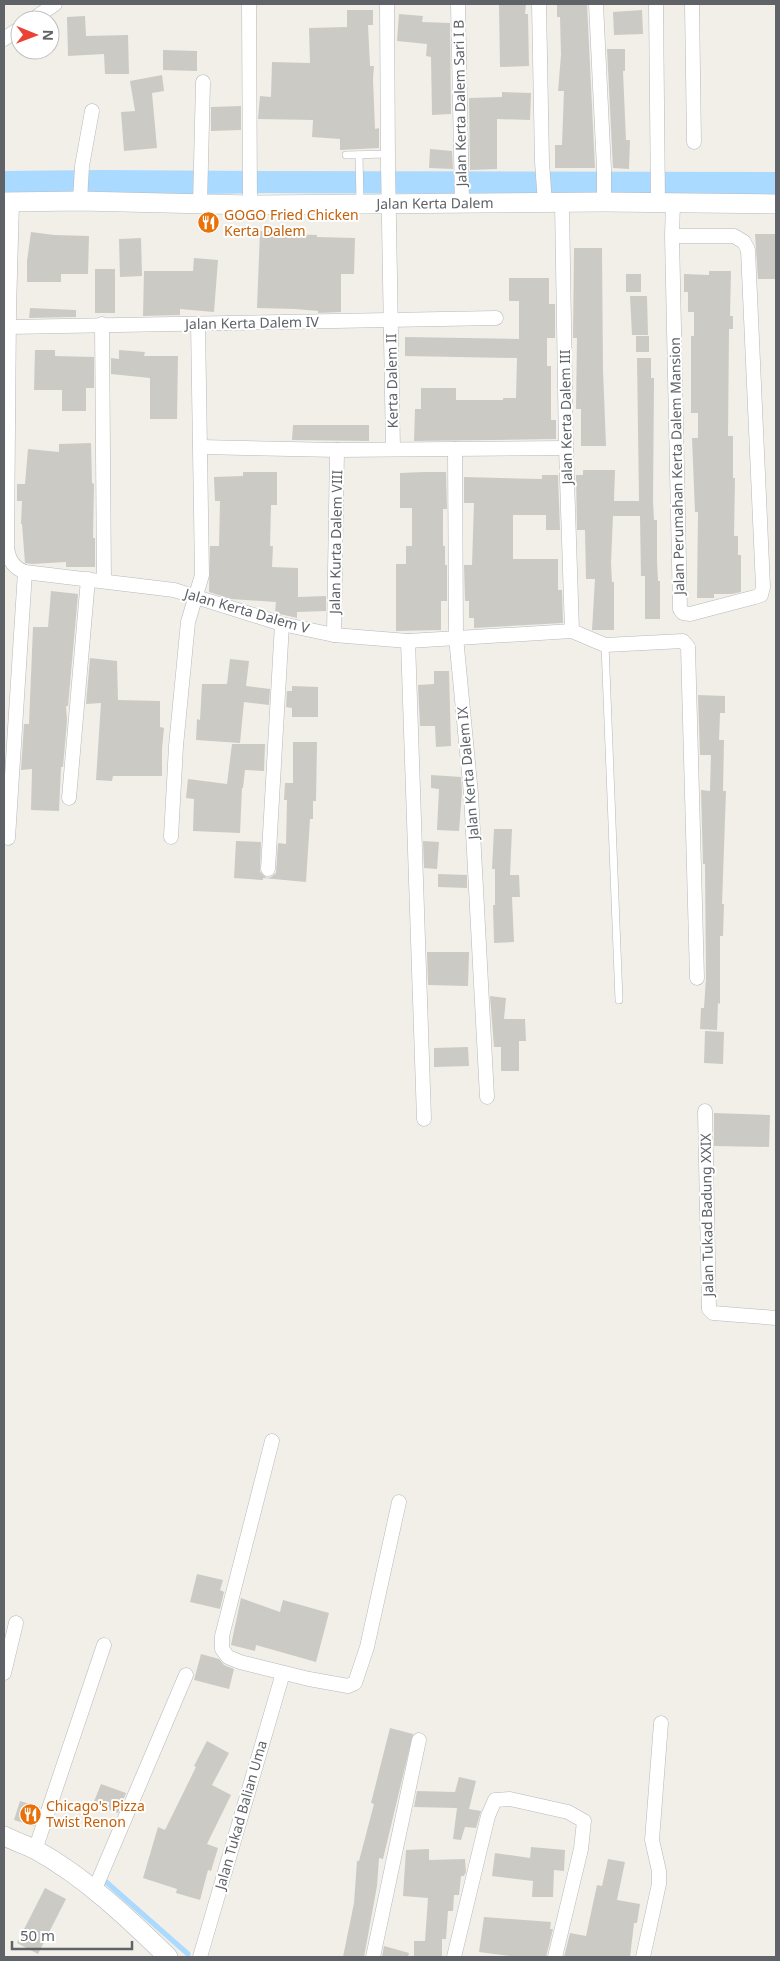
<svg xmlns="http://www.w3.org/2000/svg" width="780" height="1961" viewBox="0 0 780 1961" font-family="'Noto Sans',sans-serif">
	<rect width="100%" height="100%" fill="#f1efe8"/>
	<!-- water -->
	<path fill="#aadaff" d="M102 170C327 172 551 171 776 172V195L268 193 122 195 4 192V171Z"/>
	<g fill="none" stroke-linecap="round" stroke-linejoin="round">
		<!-- stream -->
		<path stroke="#aadaff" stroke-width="5" d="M104 1880 188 1954"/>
	</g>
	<!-- building -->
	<g fill="#cccac5">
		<path d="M499 4H526L525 14H528L529 66 500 67Z"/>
		<path d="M557 4H587L595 168H555V145H562L564 91H558L561 55 560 17H557Z"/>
		<path d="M347 10H373V25H368L370 66H374L373 79 375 129 379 128V148L340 150V139L312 137 313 120 258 119 260 96 271 97 272 62 310 63 309 28 347 27Z"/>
		<path d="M642 10 643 34 614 35 613 12Z"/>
		<path d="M399 14 423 16 422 22 450 23 451 114 432 115 431 57 426 56 427 44 397 41Z"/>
		<path d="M85 16 86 36 128 35 129 74H105L104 54 68 56 67 17Z"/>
		<path d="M607 49H625V71H623L626 140H630L629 169 613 168Z"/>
		<path d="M163 50 197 51V71L163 70Z"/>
		<path d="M162 75 164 91 152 93 157 148 124 151 121 112 135 111 130 81Z"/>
		<path d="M502 92 531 93 530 120 497 119V169L470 170 469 98 502 97Z"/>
		<path d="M241 106V130L211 131V107Z"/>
		<path d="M430 149 452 151 453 169 429 168Z"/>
		<path d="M260 231H286V234L317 235V237L355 238 354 274H341V312L318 313V311L295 309 257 308Z"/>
		<path d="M31 232 54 235 89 236 88 274H61V282H27V261Z"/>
		<path d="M755 234H776V279H758Z"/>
		<path d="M141 238 142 276 120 277 119 239Z"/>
		<path d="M574 248H602L603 370 606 446H581V409H576L577 338H573Z"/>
		<path d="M194 258 218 260 214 312 180 309V315L143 316 144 271H193Z"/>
		<rect x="95" y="269" width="20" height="44"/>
		<path d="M709 271H731L730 316H733V329H729L728 436H733V478H735L734 536H738V555H741V592L732 594H714V598H697L698 512H695L692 438H698V413H691V336H694V312H688V292H684V274L709 275Z"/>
		<rect x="626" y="274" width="15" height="18"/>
		<path d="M509 278H549V304H555V338H547V366H551V420H556V439L414 441 415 409H421V388H456V400H503V398H516L517 358 405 356V337L519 339V301H509Z"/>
		<path d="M630 296H647L648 335H632Z"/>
		<path d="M30 308 76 310V317L29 318Z"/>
		<rect x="636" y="336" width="13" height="16"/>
		<path d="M35 350H55V356L94 357V388H86V411H62V390H34Z"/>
		<path d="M119 350 145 352 144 356H178L177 419H150V378L111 374V358L119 359Z"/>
		<path d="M637 358H651V378H654L653 501 654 520H657V560L658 581H660V619H645V576H641L640 516H613L611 563 612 582H614V630H592L595 579H586L585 530H577L576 475H583V470H615L614 501H639Z"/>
		<path d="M293 425H369V441L292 440Z"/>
		<path d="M91 443 92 483 94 484 93 538H95V567H66V562L32 564 25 563 22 524H21L22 501H17V484H25L28 449 59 452V444Z"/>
		<path d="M243 472H277V505H271L270 546H273L272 567 298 568V597L326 596V611L297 612V618L293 617 275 613 276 602 231 599 209 592 210 546H219L220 501H215L214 477 243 476Z"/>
		<path d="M424 472H446L447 509H443V546H445V565H447V601H441V630L396 631V564H406V546H412V508H400V473Z"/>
		<path d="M542 475H558L560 530H546V515H513V559H558V590H562L563 623 474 628V618H469V601H465L464 565H472L474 503H464V477L542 479Z"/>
		<path d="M51 591 78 594 68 706H66L67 721 63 767H61L59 811 31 810 32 769 21 770 24 724H29L33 627H48Z"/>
		<path d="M90 658 117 661 118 700 160 701V727L164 728 162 749V776H113L112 781 96 780 101 703 86 704Z"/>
		<path d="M230 659 249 661 246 686 270 689 269 705 244 702 240 743 196 740 197 719 200 720 202 684H227Z"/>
		<path d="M434 671H449L451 746 436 747 435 726H420L418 685 434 684Z"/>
		<path d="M292 686 318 687V717H292V708L286 707 287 691H292Z"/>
		<path d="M698 695 725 696V713H720L719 740H724L723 791H726L722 904H724L723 936H720V1004L718 1003 717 1030 700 1029 701 1008H704L706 978 705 864H703L701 790 710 791 711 755H700Z"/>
		<path d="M293 742H317L316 801H313V819H310L306 882 263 878V880L234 878 236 841 261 842 260 872 267 878 271 877 276 873 278 843 286 844 287 800H284L285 783H293Z"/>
		<path d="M232 744H265L264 771 245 770 243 788H242L240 833 193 831 194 799 186 798 188 779 227 784Z"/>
		<path d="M431 775 461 777 462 792 459 831 437 830 439 789 431 788Z"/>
		<path d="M494 829H512L510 875H519L520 897H512L514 942 494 943 493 905H495V869H492Z"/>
		<path d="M423 841 439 842 437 869 424 868Z"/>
		<path d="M438 874 467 875V888L438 887Z"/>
		<path d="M427 952H469L468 986 428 985Z"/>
		<path d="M490 996 506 998 504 1019H525L526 1041H519V1071H501V1047H494Z"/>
		<path d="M705 1031 724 1032 723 1064 704 1063Z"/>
		<path d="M468 1047 469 1066 434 1067V1048Z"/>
		<path d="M714 1113 770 1115 769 1147 714 1146Z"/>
		<path d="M197 1574 223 1580 220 1590 224 1592 220 1609 190 1602Z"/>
		<path d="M241 1598 280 1612 283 1600 329 1613 316 1662 256 1645 255 1651 231 1645Z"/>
		<path d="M201 1654 219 1659 224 1665 234 1669 229 1689 194 1680Z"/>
		<path d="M390 1728 413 1734 383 1859 379 1858 377 1886 364 1957H343L354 1903 357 1861H359L374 1804 371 1803Z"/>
		<path d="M207 1741 229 1753 212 1785 231 1795 207 1844 218 1848 211 1871 208 1870 200 1900 176 1893 177 1889 143 1878 158 1827 165 1830 196 1767 194 1766Z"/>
		<path d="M459 1777 476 1781 469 1809 481 1811 476 1828 465 1827 461 1840 453 1839 457 1808 414 1807 417 1791 455 1792Z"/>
		<path d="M101 1784 126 1793 118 1813 93 1804Z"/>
		<path d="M20 1801 40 1807 34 1826 14 1820Z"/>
		<path d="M531 1847 565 1850 564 1871 554 1870 553 1897H532L533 1881 492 1876 495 1853 530 1858Z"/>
		<path d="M429 1849V1860L465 1859 466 1872 464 1876H461L459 1895H454L453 1911H448L446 1939H442V1957H414V1941H425L428 1898 403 1896 406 1850Z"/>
		<path d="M608 1859 625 1862 617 1900 640 1904 637 1923H634L630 1957H564L570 1933 586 1936 597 1885 602 1886Z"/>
		<path d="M45 1888 66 1899 38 1954 17 1943Z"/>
		<path d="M484 1917 551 1922 550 1929H553L546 1957H517L479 1952Z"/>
		<path d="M384 1946 409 1953 408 1957H382Z"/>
	</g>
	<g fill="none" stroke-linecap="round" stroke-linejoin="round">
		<defs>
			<g id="lane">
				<path d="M346 155 388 154"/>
				<path d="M359 155 360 202"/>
				<path d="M605 645 619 1000"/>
			</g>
			<g id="street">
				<path d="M249 4 250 205"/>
				<path d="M387 4 388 165 393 449"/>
				<path d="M458 4 462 203"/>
				<path d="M539 4 542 162 545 203"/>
				<path d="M596 4 604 169V202"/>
				<path d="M656 4 658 203"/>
				<path d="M692 4 694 142"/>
				<path d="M32 20 55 4"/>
				<path d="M4 39 20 28"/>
				<path d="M80 201 82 166 92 111"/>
				<path d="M12 202 9 310 7 547C8 559 14 568 25 572L174 590 282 624 334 635 408 641 572 631 605 645 683 641 688 647 697 978"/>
				<path d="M562 202 566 448 572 631"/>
				<path d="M200 204 203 82"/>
				<path d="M672 236H734L744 242 748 250 763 587 761 595 755 597 690 614 683 613 680 609 672 236 673 203"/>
				<path d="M102 324 104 581"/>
				<path d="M9 327 496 318"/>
				<path d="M201 447 337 450 566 448"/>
				<path d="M455 449 456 637 471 794 487 1097"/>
				<path d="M334 635 337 450"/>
				<path d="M408 641 424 1119"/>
				<path d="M69 798 88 579"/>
				<path d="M171 837 176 746 188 622 202 575 198 324"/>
				<path d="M8 838 25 572"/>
				<path d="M268 869 282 624"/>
				<path d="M705 1111 709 1309 713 1313 776 1318"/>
				<path d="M272 1441 222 1636V1649L228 1657 240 1662 309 1679 348 1686 355 1683 367 1647 399 1502"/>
				<path d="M4 1673 16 1623"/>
				<path d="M35 1850 104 1645"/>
				<path d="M94 1891 186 1675"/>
				<path d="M200 1957 283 1673"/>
				<path d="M373 1957 419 1740"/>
				<path d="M454 1957 488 1816 495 1800 510 1799 568 1812 584 1821 581 1849 555 1957"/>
				<path d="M643 1957 659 1884V1871L652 1840 661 1723"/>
			</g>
			<g id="secondary">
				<path id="s1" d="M4 202 80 201 250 205 604 202 776 204"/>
				<path d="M4 1836C14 1841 26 1845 36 1850 85 1877 128 1918 168 1957"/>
			</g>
		</defs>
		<!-- lane casing -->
		<use href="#lane" stroke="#b5b8bc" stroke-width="8"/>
		<!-- street casing -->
		<use href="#street" stroke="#b5b8bc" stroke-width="15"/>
		<!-- secondary casing -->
		<use href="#secondary" stroke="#b6babf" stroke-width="20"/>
		<!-- lane -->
		<use href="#lane" stroke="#fff" stroke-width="7"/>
		<!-- street -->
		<use href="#street" stroke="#fff" stroke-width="14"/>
		<!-- secondary -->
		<use href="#secondary" stroke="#fff" stroke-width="19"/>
	</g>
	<!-- icons -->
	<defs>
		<symbol id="restaurant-disc" viewBox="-11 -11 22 22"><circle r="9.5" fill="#e8710a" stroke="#fff"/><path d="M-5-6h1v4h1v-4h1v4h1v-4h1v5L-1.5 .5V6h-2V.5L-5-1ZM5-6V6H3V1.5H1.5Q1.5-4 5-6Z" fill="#fff"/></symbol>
	</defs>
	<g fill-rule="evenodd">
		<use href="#restaurant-disc" x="196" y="210" width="25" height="25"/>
		<use href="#restaurant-disc" x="18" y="1802" width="25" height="25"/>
	</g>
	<g text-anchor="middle" stroke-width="4" stroke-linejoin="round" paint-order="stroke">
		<!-- street labels -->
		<g font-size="14" fill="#5f6368" stroke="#fff">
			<text transform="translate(460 103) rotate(-91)" y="5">Jalan Kerta Dalem Sari I B</text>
			<text dy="5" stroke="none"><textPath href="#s1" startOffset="431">Jalan Kerta Dalem</textPath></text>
			<text transform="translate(252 323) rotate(-1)" y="5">Jalan Kerta Dalem IV</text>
			<text transform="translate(392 381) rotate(-91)" y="5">Kerta Dalem II</text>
			<text transform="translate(566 417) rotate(-91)" y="5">Jalan Kerta Dalem III</text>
			<text transform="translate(677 466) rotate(-91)" y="5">Jalan Perumahan Kerta Dalem Mansion</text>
			<text transform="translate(336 542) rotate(-89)" y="5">Jalan Kurta Dalem VIII</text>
			<text transform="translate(247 611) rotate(16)" y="5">Jalan Kerta Dalem V</text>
			<text transform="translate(468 773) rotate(-95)" y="5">Jalan Kerta Dalem IX</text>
			<text transform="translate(707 1215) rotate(-91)" y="5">Jalan Tukad Badung XXIX</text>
			<text transform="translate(241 1815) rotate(-74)" y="5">Jalan Tukad Balian Uma</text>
		</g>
		<!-- food labels -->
		<g font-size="14" fill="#c56008" stroke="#fff" text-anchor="start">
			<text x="224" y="220">GOGO Fried Chicken<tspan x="224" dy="16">Kerta Dalem</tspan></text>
			<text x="46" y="1811">Chicago's Pizza<tspan x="46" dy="16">Twist Renon</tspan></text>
		</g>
	</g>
	<!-- border -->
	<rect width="780" height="1961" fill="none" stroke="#5f6368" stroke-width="10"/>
	<!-- north arrow -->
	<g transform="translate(35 35) rotate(91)"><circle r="24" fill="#ffffff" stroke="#bfc1c3"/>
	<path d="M0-4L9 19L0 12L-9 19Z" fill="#ea4335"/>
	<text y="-8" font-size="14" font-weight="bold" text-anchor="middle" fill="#5f6368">N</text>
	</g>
	<!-- scale -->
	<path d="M12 1941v8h120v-8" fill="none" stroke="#5f6368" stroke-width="2.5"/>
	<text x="20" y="1941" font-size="15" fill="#5f6368" stroke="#ffffff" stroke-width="4" paint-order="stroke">50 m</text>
</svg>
